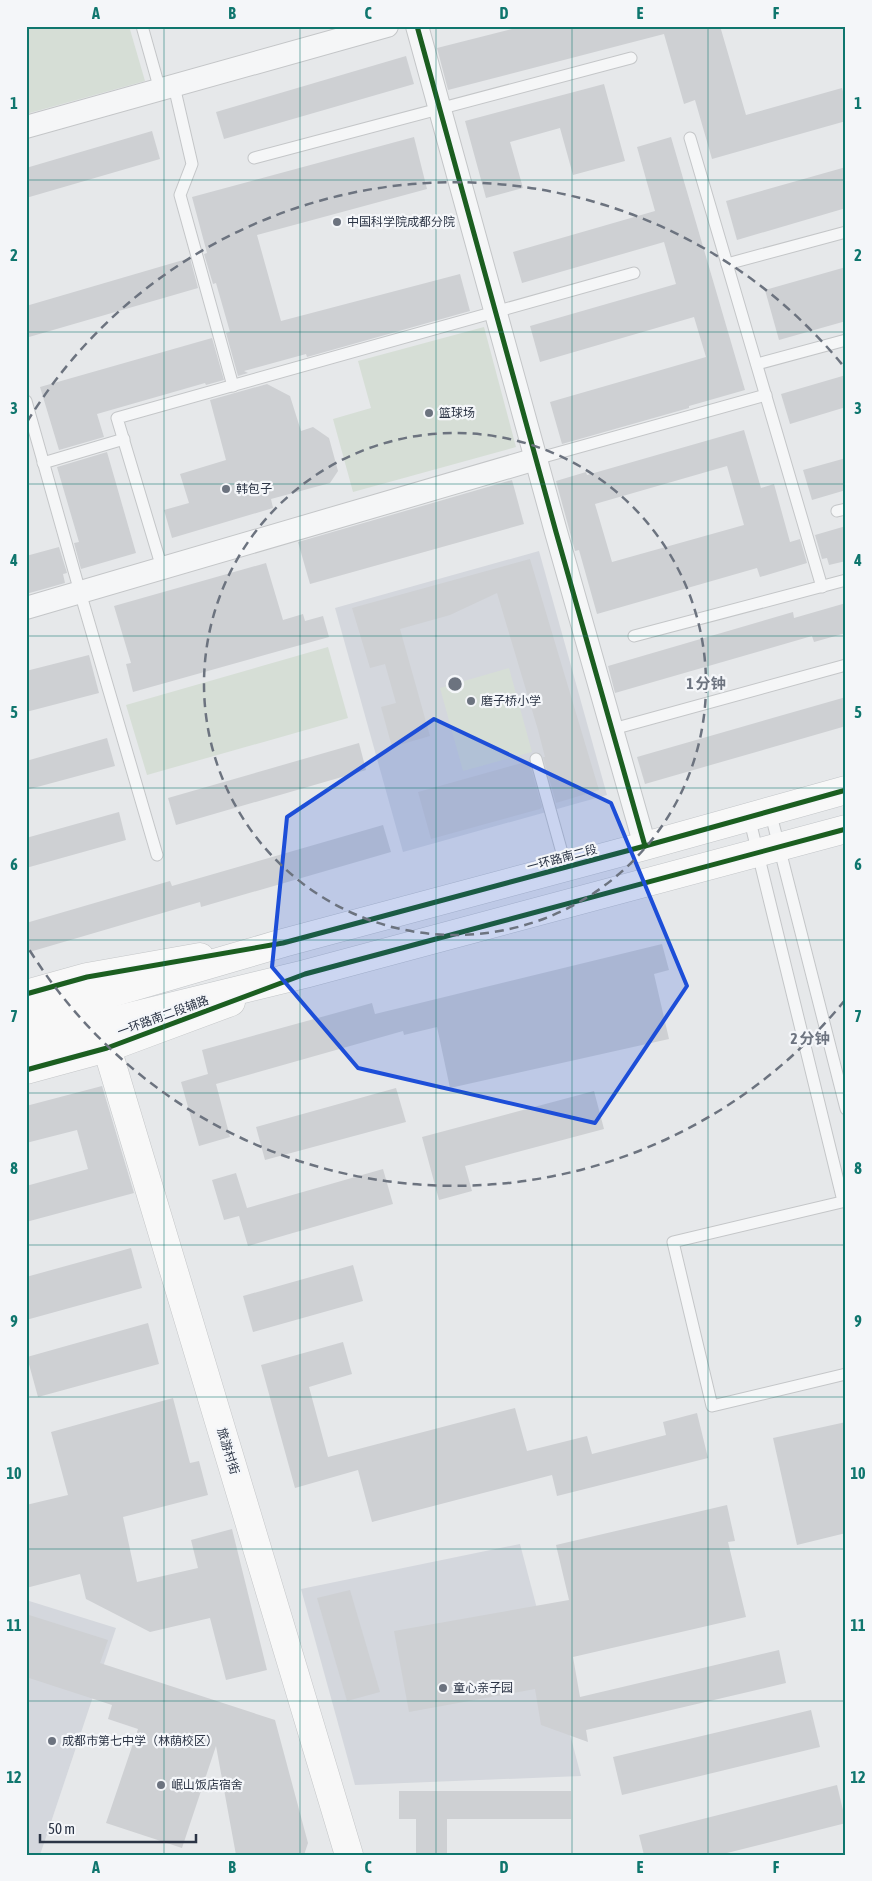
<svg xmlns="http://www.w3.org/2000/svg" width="872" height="1881" viewBox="0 0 872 1881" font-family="'Asap Condensed','Noto Sans SC',sans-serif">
	<rect width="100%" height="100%" fill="#e6e8ea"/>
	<!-- built -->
	<g fill="#d4d7dd">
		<path d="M539 551 607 795 403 852 335 608Z"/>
		<path d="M520 1544 581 1776 355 1785 301 1589Z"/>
		<path d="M26 1600 116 1628 40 1855H26Z"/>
	</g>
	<!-- green -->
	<g fill="#d6ded6">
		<path d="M26 26H129L145 81 26 114Z"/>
		<path d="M484 327 516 447 353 492 333 419 371 408 358 361Z"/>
		<path d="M328 647 348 718 147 775 126 705Z"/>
		<path d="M509 668 532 752 463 771 440 688Z"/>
	</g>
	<!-- building -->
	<g fill="#ced0d3" fill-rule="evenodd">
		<path d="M524 26H720L746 115 842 88 846 102V121L712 159 695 100 684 104 664 34 448 90 437 48Z"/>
		<path d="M406 56 414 84 224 139 216 112Z"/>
		<path d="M604 84 625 161 573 175 560 128 510 142 523 188 486 198 465 121Z"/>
		<path d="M152 131 160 159 26 198V168Z"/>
		<path d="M414 137 427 189 257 235 281 321 460 274 470 311 307 357 306 354 244 371 248 373 238 376 226 333 230 332 216 283 213 284 204 254 207 253 192 197Z"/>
		<path d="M671 137 745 390 689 406V408L562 444 550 402 706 357 694 317 540 362 530 326 676 284 664 242 522 283 513 252 655 211 637 147Z"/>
		<path d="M846 167V208L737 240 726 201Z"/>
		<path d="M190 258 198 288 29 337 26 326V306Z"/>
		<path d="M846 267V321L779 340 765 290Z"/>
		<path d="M212 338 224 380 206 385 205 383 97 414 104 437 59 450 40 387Z"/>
		<path d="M846 375V407L790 424 781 394Z"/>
		<path d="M267 384 290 396 301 431 313 427 329 438 338 471 330 483 271 499 273 508 172 538 164 510 189 503 180 474 226 460 210 400Z"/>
		<path d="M744 430 761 488 774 484 790 542 800 539 807 563 760 577 757 568 597 614 579 550 575 551 556 481 586 472 587 475ZM727 466 744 525 612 562 595 504Z"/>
		<path d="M107 452 136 553 81 569 74 543 79 542 57 467Z"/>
		<path d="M846 458V490L812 500 803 470Z"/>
		<path d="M512 480 524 524 310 584 298 542Z"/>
		<path d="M846 526V561L829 565 827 558 822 559 815 535Z"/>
		<path d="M59 547 67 573 63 574 65 583 26 594V556Z"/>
		<path d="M530 559 599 790 556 803 543 757H545L538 730 497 593 450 615 400 629 430 736 392 747 381 707 396 703 385 664 370 668 352 608Z"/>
		<path d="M266 563 283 620 303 614 305 621 323 616 329 637 133 692 126 664 131 663 114 606Z"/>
		<path d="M846 603V633L814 642 812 636 615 693 608 666 793 612 794 618Z"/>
		<path d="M89 655 99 693 26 712V671Z"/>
		<path d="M846 697V726L645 784 637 757Z"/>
		<path d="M107 738 115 766 26 790V761Z"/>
		<path d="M359 743 366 770 176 825 168 798Z"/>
		<path d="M529 761 542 807 540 809 431 839 418 792Z"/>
		<path d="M119 812 126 840 26 868V838Z"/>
		<path d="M383 825 391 852 201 907 200 902 26 953V923L170 881 172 886Z"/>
		<path d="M662 944 669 970 654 974 669 1039 450 1088 437 1027 404 1035 403 1031 216 1084 230 1137 199 1146 181 1082 208 1074 202 1050 372 1003 375 1014Z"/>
		<path d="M102 1086 134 1193 26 1222V1186L88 1169 77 1130 26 1143V1106Z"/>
		<path d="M396 1088 406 1122 265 1160 256 1127Z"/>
		<path d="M594 1091 604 1129 465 1166 472 1191 439 1200 422 1137Z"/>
		<path d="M383 1169 393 1204 248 1246 239 1216 224 1220 212 1180 236 1173 247 1208Z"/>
		<path d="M131 1248 142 1288 26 1320V1277Z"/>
		<path d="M353 1265 363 1301 253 1332 243 1296Z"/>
		<path d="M148 1323 159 1364 38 1397 27 1357Z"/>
		<path d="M343 1342 352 1374 309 1387 328 1457 515 1408 527 1451 587 1436 592 1454 666 1435 663 1422 697 1413 708 1458 557 1496 552 1475 372 1522 358 1470 295 1488 261 1365Z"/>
		<path d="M173 1398 190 1463 199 1461 208 1495 123 1517 137 1582 198 1568 191 1540 232 1529 267 1670 226 1680 210 1618 150 1632 86 1599 80 1574 26 1588V1505L68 1495 51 1432Z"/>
		<path d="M846 1422V1533L797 1545 773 1438Z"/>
		<path d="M727 1505 735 1541 728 1542 746 1617 573 1657 580 1697 779 1650 786 1683 586 1730 588 1742 541 1725 535 1689 409 1712 394 1631 569 1600 556 1545Z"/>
		<path d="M350 1590 380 1692 347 1701 317 1598Z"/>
		<path d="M26 1614 108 1640 100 1663 275 1720 308 1843 304 1855H236L216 1746 182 1848 106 1823 138 1729 108 1719 112 1705 26 1677Z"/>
		<path d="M811 1710 820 1747 622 1795 613 1757Z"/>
		<path d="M837 1785 846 1823 719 1855H644L639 1835Z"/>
		<path d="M399 1791H571V1819H447V1855H416V1819H399Z"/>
	</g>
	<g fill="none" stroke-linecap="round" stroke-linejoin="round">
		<defs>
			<g id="lane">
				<path d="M142 26 160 90"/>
				<path d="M174 86 192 164 180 195 233 386"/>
				<path d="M690 138 822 587"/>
				<path d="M254 158 631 58"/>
				<path d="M727 264 846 232"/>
				<path d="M757 364 846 340"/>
				<path d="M26 401 80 592 157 855"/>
				<path d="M536 459 766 395"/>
				<path d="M43 463 124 439"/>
				<path d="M837 511 846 509"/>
				<path d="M162 568 117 418 634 273"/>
				<path d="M634 636 846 580"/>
				<path d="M613 729 846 665"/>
				<path d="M536 759 566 867"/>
				<path d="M770 811 846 1109"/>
				<path d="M749 817 843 1201"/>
				<path d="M846 1201 673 1242 712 1406 846 1374"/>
			</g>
			<g id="street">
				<path d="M417 26 556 532 645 846"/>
				<path d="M26 127 387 26"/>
				<path d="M26 608 536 459"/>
			</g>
			<g id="secondary">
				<path d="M26 994 87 977 200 957"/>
				<path d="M107 1048 349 1855"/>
				<path d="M26 1070 107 1048 231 1002"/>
			</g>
			<g id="primary">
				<path d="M26 1018 283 943 645 846 846 790"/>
				<path d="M26 1042 305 974 846 829"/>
			</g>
		</defs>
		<!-- lane casing -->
		<use href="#lane" stroke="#c4c6c8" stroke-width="13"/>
		<!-- street casing -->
		<use href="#street" stroke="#c4c6c8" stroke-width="24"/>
		<!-- secondary casing -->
		<use href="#secondary" stroke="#c4c6c8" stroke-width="29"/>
		<!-- primary casing -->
		<use href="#primary" stroke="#c2c5c8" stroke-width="29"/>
		<!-- lane -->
		<use href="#lane" stroke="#f5f6f7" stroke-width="11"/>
		<!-- street -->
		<use href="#street" stroke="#f5f6f7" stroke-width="22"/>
		<!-- secondary -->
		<use href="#secondary" stroke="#f8f8f8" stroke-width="28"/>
		<!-- primary -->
		<use href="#primary" stroke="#f8f8f8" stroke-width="28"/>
		<defs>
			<g id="cycleway">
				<path d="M417 26 556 532 645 846"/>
				<path d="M26 994 87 977 283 943 645 846 846 790"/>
				<path d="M26 1070 107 1048 305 974 846 829"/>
			</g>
		</defs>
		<!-- cycleway casing -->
		<use href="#cycleway" stroke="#f4f6f9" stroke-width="8"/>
		<!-- cycleway -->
		<use href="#cycleway" stroke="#1b5e20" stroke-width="5"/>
	</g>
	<!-- marked area -->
	<path fill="#1d4ed8" fill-opacity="0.2" stroke="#1d4ed8" stroke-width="4" stroke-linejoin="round" d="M434 719 611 803 687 986 595 1123 358 1068 272 967 287 817Z"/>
	<!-- grid -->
	<path fill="none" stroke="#0f766e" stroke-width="1" stroke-opacity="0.55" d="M164 26V1855M300 26V1855M436 26V1855M572 26V1855M708 26V1855M26 180H846M26 332H846M26 484H846M26 636H846M26 788H846M26 940H846M26 1093H846M26 1245H846M26 1397H846M26 1549H846M26 1701H846"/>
	<!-- distance rings -->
	<g fill="none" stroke="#6c737f" stroke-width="2.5" stroke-dasharray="9 6">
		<circle cx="455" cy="684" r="251"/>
		<path d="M845 1000A502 502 0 0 1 27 946M27 422A502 502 0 0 1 845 368"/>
	</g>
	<!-- markers -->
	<g fill="#6c737f" stroke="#f4f6f9" stroke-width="2">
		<circle cx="337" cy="222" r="5"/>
		<circle cx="429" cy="413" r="5"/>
		<circle cx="226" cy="489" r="5"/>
		<circle cx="471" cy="701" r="5"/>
		<circle cx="443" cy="1688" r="5"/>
		<circle cx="52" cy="1741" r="5"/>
		<circle cx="161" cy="1785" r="5"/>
	</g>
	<g text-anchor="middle" stroke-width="4.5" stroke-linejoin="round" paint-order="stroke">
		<!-- poi labels -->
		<g font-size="12" fill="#2b3445" stroke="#f4f6f9" text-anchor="start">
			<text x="347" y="226">中国科学院成都分院</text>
			<text x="439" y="417">篮球场</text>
			<text x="236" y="493">韩包子</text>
			<text x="481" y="705">磨子桥小学</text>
			<text x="453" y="1692">童心亲子园</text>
			<text x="62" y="1745">成都市第七中学（林荫校区）</text>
			<text x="171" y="1789">岷山饭店宿舍</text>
		</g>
		<!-- street labels -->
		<g font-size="12" fill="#2b3445" stroke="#f4f6f9">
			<text transform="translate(562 858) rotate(-15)" y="4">一环路南二段</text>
			<text transform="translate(163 1016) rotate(-20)" y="4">一环路南二段辅路</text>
			<text transform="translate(228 1451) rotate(73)" y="4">旅游村街</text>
		</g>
	</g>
	<circle cx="455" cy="684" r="8" fill="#6c737f" stroke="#f4f6f9" stroke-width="2.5"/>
	<g font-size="15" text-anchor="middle" font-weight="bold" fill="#6c737f" stroke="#f4f6f9" stroke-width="4.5" stroke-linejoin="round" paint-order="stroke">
		<text x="706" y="689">1 分钟</text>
		<text x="810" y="1044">2 分钟</text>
	</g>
	<!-- border -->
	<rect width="872" height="1881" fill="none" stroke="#f4f6f9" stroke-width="55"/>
	<!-- scale -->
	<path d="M40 1834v8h156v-8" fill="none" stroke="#2b3445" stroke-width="2.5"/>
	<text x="48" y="1834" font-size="15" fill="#2b3445" stroke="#f4f6f9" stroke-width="4" paint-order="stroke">50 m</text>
	<rect x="28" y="28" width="816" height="1826" fill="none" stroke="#0f766e" stroke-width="2"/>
	<g font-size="16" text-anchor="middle" font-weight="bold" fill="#0f766e">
		<text x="96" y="19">A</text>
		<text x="232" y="19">B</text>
		<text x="368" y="19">C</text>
		<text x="504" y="19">D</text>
		<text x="640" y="19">E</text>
		<text x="776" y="19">F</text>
		<text x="14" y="109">1</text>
		<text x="858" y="109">1</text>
		<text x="14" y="261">2</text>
		<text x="858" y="261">2</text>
		<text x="14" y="414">3</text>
		<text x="858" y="414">3</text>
		<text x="14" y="566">4</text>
		<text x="858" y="566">4</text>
		<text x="14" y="718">5</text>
		<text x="858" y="718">5</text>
		<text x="14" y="870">6</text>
		<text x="858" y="870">6</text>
		<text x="14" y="1022">7</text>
		<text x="858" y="1022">7</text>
		<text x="14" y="1174">8</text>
		<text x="858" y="1174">8</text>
		<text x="14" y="1327">9</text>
		<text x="858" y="1327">9</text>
		<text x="14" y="1479">10</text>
		<text x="858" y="1479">10</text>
		<text x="14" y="1631">11</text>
		<text x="858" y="1631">11</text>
		<text x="14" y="1783">12</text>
		<text x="858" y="1783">12</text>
		<text x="96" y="1873">A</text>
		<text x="232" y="1873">B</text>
		<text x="368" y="1873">C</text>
		<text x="504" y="1873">D</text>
		<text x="640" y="1873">E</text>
		<text x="776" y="1873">F</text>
	</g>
</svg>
